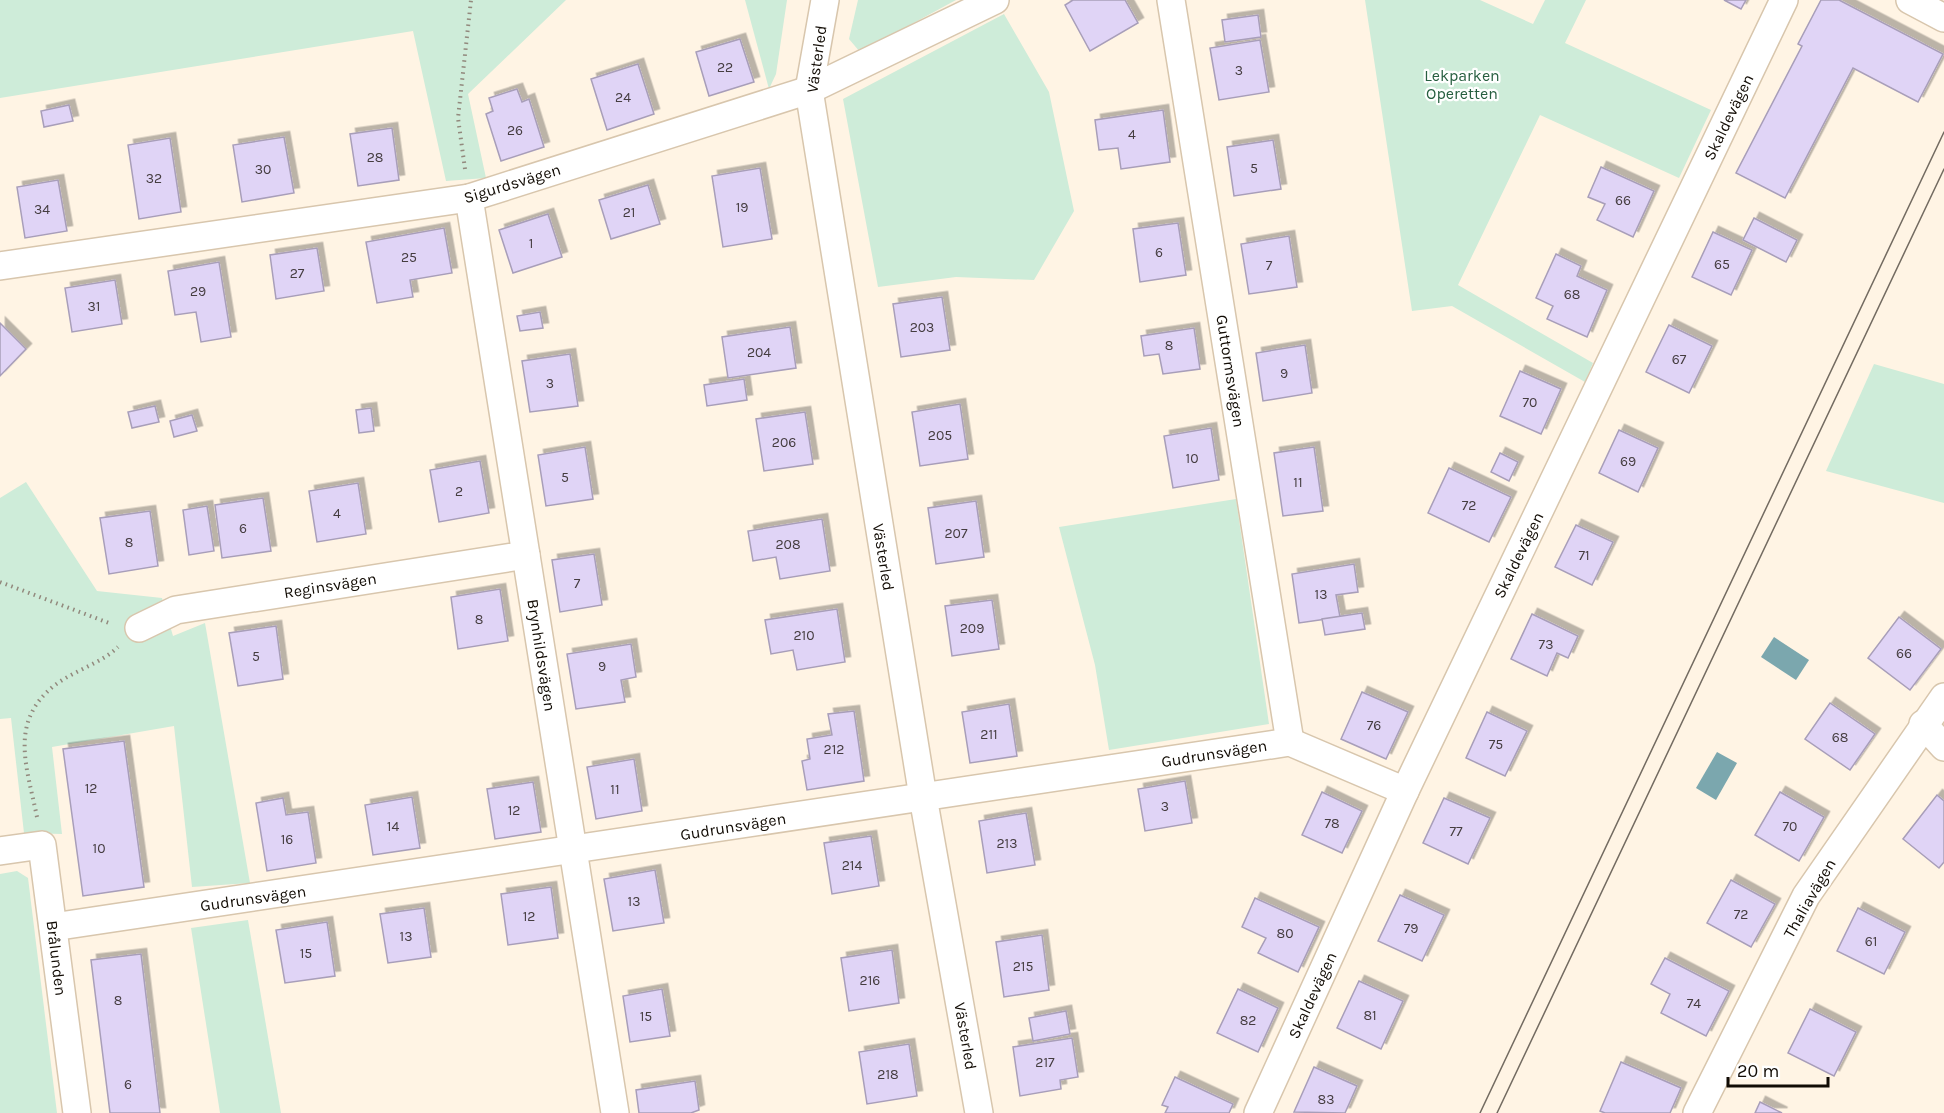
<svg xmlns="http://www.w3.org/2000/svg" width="1944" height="1113" viewBox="0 0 1944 1113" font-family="Karla,sans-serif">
	<defs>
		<filter id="shadow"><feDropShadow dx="5.5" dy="-5.5" stdDeviation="0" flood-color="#0004"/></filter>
	</defs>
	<rect width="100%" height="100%" fill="#fff4e4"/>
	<!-- green -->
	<g fill="#ceecd9">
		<path d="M0 0H566L468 94 486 178 446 181 413 31 0 98Z"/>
		<path d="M745 0H787L776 74 769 89Z"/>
		<path d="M858 0H956L860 52 849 39Z"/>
		<path d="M1365 0H1480L1533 24 1545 0H1586L1565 43 1711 110 1679 178 1540 115 1458 285 1593 363 1585 382 1452 306 1412 311Z"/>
		<path d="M1004 14 1049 92 1074 211 1034 280 956 277 878 287 843 99Z"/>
		<path d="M1874 364 1944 384V503L1826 471Z"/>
		<path d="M26 482 97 591 162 598 173 636 205 623 250 883 192 887 174 726 52 747 62 834 24 833 11 718 0 719V498Z"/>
		<path d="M1236 499 1269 724 1109 750 1095 665 1059 527Z"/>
		<path d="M17 871 28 878 57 1113H0V874Z"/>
		<path d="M248 920 281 1113H220L191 928Z"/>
	</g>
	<!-- water -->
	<g fill="#7ba7ae">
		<path d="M1774 637 1809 660 1796 680 1761 657Z"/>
		<path d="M1717 752 1737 763 1716 800 1696 788Z"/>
	</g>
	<!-- building -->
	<g fill="#e0d4f6" stroke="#a89eb9" stroke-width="1.5" filter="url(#shadow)">
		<path d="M1073 0H1125L1138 23 1090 51 1065 5Z"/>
		<path d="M1724 0H1746L1741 9Z"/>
		<path d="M1821 0H1839L1943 54 1918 102 1853 68 1785 198 1736 173 1802 46 1798 44Z"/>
		<path d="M1258 15 1261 37 1225 42 1222 20Z"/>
		<path d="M740 39 754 82 709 96 696 52Z"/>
		<path d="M1260 40 1269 92 1219 100 1210 48Z"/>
		<path d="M638 64 654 114 607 130 591 79Z"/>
		<path d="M517 89 522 102 529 99 544 147 501 161 486 114 493 111 489 98Z"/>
		<path d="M69 105 73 121 44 127 41 111Z"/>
		<path d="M1163 110 1170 162 1121 169 1118 148 1099 150 1095 120Z"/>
		<path d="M392 128 399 180 358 186 350 134Z"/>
		<path d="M284 137 294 193 242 202 233 145Z"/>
		<path d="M170 138 181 212 139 219 128 145Z"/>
		<path d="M1273 140 1281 189 1234 196 1227 147Z"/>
		<path d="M1601 167 1654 191 1633 237 1597 220 1605 204 1588 197Z"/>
		<path d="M760 168 772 239 723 247 712 176Z"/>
		<path d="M58 180 67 231 25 238 17 187Z"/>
		<path d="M648 185 660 224 611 239 599 200Z"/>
		<path d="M548 214 562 257 513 273 499 230Z"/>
		<path d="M1754 218 1797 240 1786 262 1743 240Z"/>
		<path d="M1178 223 1186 275 1140 282 1133 229Z"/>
		<path d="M444 228 452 273 410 280 413 297 377 303 366 242Z"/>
		<path d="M1713 232 1752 250 1731 295 1692 277Z"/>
		<path d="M1289 236 1297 287 1249 294 1241 244Z"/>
		<path d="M317 248 324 291 276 299 270 255Z"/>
		<path d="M1556 254 1581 266 1577 276 1607 290 1587 337 1547 319 1553 306 1536 298Z"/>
		<path d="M219 262 231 337 201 342 196 312 175 315 168 271Z"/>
		<path d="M115 280 122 324 72 332 65 288Z"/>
		<path d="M942 297 950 350 901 357 893 304Z"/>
		<path d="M540 312 543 328 520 331 517 316Z"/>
		<path d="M0 323 26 349 0 376Z"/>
		<path d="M1669 325 1712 346 1689 393 1646 372Z"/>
		<path d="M790 327 796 368 728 378 722 337Z"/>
		<path d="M1194 328 1200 369 1163 374 1159 354 1144 356 1141 336Z"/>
		<path d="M1305 345 1312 393 1263 401 1256 353Z"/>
		<path d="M570 354 578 406 530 412 522 361Z"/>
		<path d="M1520 371 1561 389 1541 434 1500 416Z"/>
		<path d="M744 379 747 400 707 406 704 385Z"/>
		<path d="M960 404 968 459 920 466 912 412Z"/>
		<path d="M155 406 159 422 132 428 128 412Z"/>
		<path d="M371 408 374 431 359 433 356 410Z"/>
		<path d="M805 412 813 464 764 471 756 419Z"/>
		<path d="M192 415 197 431 174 437 170 421Z"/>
		<path d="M1211 428 1219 480 1173 488 1164 436Z"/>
		<path d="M1619 430 1658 448 1638 492 1599 473Z"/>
		<path d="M585 447 593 499 546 506 538 455Z"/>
		<path d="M1314 447 1323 511 1283 516 1274 453Z"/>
		<path d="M1500 453 1518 462 1509 481 1491 472Z"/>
		<path d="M480 461 489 513 439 522 430 470Z"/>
		<path d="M1449 468 1511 497 1489 542 1428 513Z"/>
		<path d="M358 483 366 534 317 542 309 491Z"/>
		<path d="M263 498 271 551 222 558 215 505Z"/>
		<path d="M976 501 984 557 936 564 928 508Z"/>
		<path d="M207 506 214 551 189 555 183 510Z"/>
		<path d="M150 511 158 566 109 574 100 518Z"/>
		<path d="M822 519 830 571 780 579 776 557 753 561 748 531Z"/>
		<path d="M1576 525 1613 542 1592 585 1555 567Z"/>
		<path d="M594 554 602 605 560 612 552 560Z"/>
		<path d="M1354 564 1358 592 1336 595 1340 617 1299 623 1292 574Z"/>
		<path d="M500 589 508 641 458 649 451 597Z"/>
		<path d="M992 600 999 649 952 656 945 606Z"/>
		<path d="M837 609 845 662 797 670 793 650 771 654 765 620Z"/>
		<path d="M1362 613 1365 629 1325 635 1322 619Z"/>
		<path d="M1532 614 1578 636 1568 658 1557 653 1547 676 1511 659Z"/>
		<path d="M1899 617 1941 649 1910 690 1868 658Z"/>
		<path d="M276 626 283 679 238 686 229 633Z"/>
		<path d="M631 644 636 677 621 680 625 702 576 709 567 654Z"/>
		<path d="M1362 692 1408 712 1386 759 1341 739Z"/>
		<path d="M1830 703 1875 734 1850 770 1805 739Z"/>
		<path d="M1009 704 1017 756 970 763 962 712Z"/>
		<path d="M854 711 864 781 807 790 802 761 810 759 807 739 832 735 828 714Z"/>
		<path d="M1487 712 1527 731 1505 776 1466 758Z"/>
		<path d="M124 741 144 887 83 896 63 749Z"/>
		<path d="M634 759 642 811 596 819 587 767Z"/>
		<path d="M1185 781 1192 823 1145 831 1138 789Z"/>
		<path d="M533 782 541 832 495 839 487 789Z"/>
		<path d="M1322 792 1362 811 1342 853 1302 835Z"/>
		<path d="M1780 792 1824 817 1799 861 1755 835Z"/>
		<path d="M1937 795 1944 801V862L1939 868 1903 839Z"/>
		<path d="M412 797 420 848 373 855 365 805Z"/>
		<path d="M283 798 286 815 308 812 316 863 267 871 256 803Z"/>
		<path d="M1444 798 1490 818 1468 864 1423 843Z"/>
		<path d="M1026 813 1035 865 987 873 979 821Z"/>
		<path d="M871 836 879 886 832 894 824 843Z"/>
		<path d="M655 870 664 923 613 931 604 879Z"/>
		<path d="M1731 880 1775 904 1751 947 1707 923Z"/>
		<path d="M551 887 558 938 508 945 501 894Z"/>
		<path d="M1400 895 1444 915 1422 961 1378 941Z"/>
		<path d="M1255 898 1319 927 1298 972 1258 953 1266 938 1242 927Z"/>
		<path d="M424 908 431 957 388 963 380 914Z"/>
		<path d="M1858 908 1905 932 1884 974 1837 951Z"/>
		<path d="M327 922 335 976 285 983 276 930Z"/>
		<path d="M1042 935 1049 990 1004 997 996 942Z"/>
		<path d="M892 950 899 1003 849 1011 841 958Z"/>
		<path d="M141 954 160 1113H110L91 960Z"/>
		<path d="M1665 958 1729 991 1706 1036 1661 1013 1670 994 1651 984Z"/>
		<path d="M1359 981 1403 1001 1381 1049 1337 1028Z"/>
		<path d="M662 989 670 1036 630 1042 623 996Z"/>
		<path d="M1238 989 1278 1008 1258 1052 1217 1033Z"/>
		<path d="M1810 1009 1856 1032 1834 1076 1788 1053Z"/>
		<path d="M1066 1011 1070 1034 1033 1041 1029 1018Z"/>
		<path d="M1072 1038 1078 1077 1060 1080 1061 1089 1020 1096 1013 1047Z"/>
		<path d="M909 1044 917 1096 867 1104 859 1052Z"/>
		<path d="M1621 1062 1681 1088 1670 1113H1605L1600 1111Z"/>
		<path d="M1314 1067 1357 1086 1345 1113 1294 1112Z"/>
		<path d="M1175 1077 1233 1104 1229 1113H1165L1168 1107 1162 1105Z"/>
		<path d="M695 1081 699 1110 691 1113H639L636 1090Z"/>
		<path d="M1760 1102 1782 1113H1755Z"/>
	</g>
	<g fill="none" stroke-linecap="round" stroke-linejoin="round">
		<defs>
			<g id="street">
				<path d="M825 0 809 90 923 797 979 1113"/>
				<path d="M1171 0 1290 742"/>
				<path d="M1910 0 1944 18"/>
				<path d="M469 198 615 1113"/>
				<path d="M0 266 469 198 809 90 995 0"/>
				<path d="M139 628 176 610 526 555"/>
				<path d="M1923 724 1944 747"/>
				<path d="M0 851 42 845 77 1113"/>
				<path d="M53 927 1290 742 1405 791"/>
				<path d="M1258 1113 1405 791 1784 0"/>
				<path d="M1697 1113 1806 896 1944 697"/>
			</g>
		</defs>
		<!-- street casing -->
		<use href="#street" stroke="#d8c6ad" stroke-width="30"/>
		<!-- path -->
		<g stroke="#92897d" stroke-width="4" stroke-dasharray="1.5 4.5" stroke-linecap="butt">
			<path d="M465 169 458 118 471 0"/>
			<path d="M0 582 109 623"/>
			<path d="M37 817C27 767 8 722 55 685 75 670 100 664 118 647"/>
		</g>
		<!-- street -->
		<use href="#street" stroke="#fff" stroke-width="27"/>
		<!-- tram -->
		<g stroke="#736b61" stroke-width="1.5">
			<path d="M1480 1113 1944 132"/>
			<path d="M1497 1113 1944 169"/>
		</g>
	</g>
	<g text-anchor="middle" stroke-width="4.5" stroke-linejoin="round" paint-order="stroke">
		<!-- number labels -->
		<g font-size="14" fill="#453d40">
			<text x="725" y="72">22</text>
			<text x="1239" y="75">3</text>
			<text x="623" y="102">24</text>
			<text x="515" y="135">26</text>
			<text x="1132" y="139">4</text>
			<text x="375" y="162">28</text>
			<text x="1254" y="173">5</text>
			<text x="263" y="174">30</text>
			<text x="154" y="183">32</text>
			<text x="1623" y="205">66</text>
			<text x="742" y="212">19</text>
			<text x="42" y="214">34</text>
			<text x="629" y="217">21</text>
			<text x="531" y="248">1</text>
			<text x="1159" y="257">6</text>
			<text x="409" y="262">25</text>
			<text x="1722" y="269">65</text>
			<text x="1269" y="270">7</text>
			<text x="297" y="278">27</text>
			<text x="198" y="296">29</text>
			<text x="1572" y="299">68</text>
			<text x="94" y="311">31</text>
			<text x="922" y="332">203</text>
			<text x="1169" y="350">8</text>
			<text x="759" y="357">204</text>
			<text x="1679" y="364">67</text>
			<text x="1284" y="378">9</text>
			<text x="550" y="388">3</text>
			<text x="1530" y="407">70</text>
			<text x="940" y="440">205</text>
			<text x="784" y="447">206</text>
			<text x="1192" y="463">10</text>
			<text x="1628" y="466">69</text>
			<text x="565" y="482">5</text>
			<text x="1298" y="487">11</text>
			<text x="459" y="496">2</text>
			<text x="1469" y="510">72</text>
			<text x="337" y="518">4</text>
			<text x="243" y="533">6</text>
			<text x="956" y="538">207</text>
			<text x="129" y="547">8</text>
			<text x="788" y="549">208</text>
			<text x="1584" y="560">71</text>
			<text x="577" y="588">7</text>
			<text x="1321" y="599">13</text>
			<text x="479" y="624">8</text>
			<text x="972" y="633">209</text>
			<text x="804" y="640">210</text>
			<text x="1546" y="649">73</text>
			<text x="1904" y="658">66</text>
			<text x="256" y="661">5</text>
			<text x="602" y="671">9</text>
			<text x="1374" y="730">76</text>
			<text x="989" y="739">211</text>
			<text x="1840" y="742">68</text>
			<text x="1496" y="749">75</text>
			<text x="834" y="754">212</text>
			<text x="91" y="793">12</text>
			<text x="615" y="794">11</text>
			<text x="1165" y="811">3</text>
			<text x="514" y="815">12</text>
			<text x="1332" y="828">78</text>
			<text x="393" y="831">14</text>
			<text x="1790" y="831">70</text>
			<text x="1456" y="836">77</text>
			<text x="287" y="844">16</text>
			<text x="1007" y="848">213</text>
			<text x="99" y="853">10</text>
			<text x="852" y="870">214</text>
			<text x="634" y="906">13</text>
			<text x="1741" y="919">72</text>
			<text x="529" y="921">12</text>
			<text x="1411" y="933">79</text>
			<text x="1285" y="938">80</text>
			<text x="406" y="941">13</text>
			<text x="1871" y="946">61</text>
			<text x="306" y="958">15</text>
			<text x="1023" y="971">215</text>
			<text x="870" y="985">216</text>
			<text x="118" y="1005">8</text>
			<text x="1694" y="1008">74</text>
			<text x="1370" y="1020">81</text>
			<text x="646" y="1021">15</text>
			<text x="1248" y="1025">82</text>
			<text x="1045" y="1067">217</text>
			<text x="888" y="1079">218</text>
			<text x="128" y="1089">6</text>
			<text x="1326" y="1104">83</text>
		</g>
		<!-- street labels -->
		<g font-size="16" fill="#110b04" stroke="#fff">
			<text transform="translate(816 59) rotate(-82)" y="6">Västerled</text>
			<text transform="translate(1728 117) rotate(-64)" y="6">Skaldevägen</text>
			<text transform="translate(512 183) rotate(-17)" y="6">Sigurdsvägen</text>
			<text transform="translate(1231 371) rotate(81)" y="6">Guttormsvägen</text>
			<text transform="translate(1518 555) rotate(-64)" y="6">Skaldevägen</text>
			<text transform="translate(884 557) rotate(81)" y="6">Västerled</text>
			<text transform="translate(330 585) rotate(-9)" y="6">Reginsvägen</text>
			<text transform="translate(542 655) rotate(81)" y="6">Brynhildsvägen</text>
			<text transform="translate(1214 753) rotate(-9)" y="6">Gudrunsvägen</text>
			<text transform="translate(733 826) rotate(-9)" y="6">Gudrunsvägen</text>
			<text transform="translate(253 898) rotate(-8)" y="6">Gudrunsvägen</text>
			<text transform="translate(1809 898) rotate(-60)" y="6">Thaliavägen</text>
			<text transform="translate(57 958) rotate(83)" y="6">Brålunden</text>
			<text transform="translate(1312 995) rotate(-65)" y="6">Skaldevägen</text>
			<text transform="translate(966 1036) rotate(80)" y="6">Västerled</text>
		</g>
		<!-- park labels -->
		<g font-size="16" fill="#275f40" stroke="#fff">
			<text x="1462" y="81">Lekparken<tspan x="1462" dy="18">Operetten</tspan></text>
		</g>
	</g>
	<!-- scale -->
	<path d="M1728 1077v9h100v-9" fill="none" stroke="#110b04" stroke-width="3"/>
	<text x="1737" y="1077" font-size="18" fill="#110b04" stroke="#ffffff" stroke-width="4.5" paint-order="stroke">20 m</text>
</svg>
